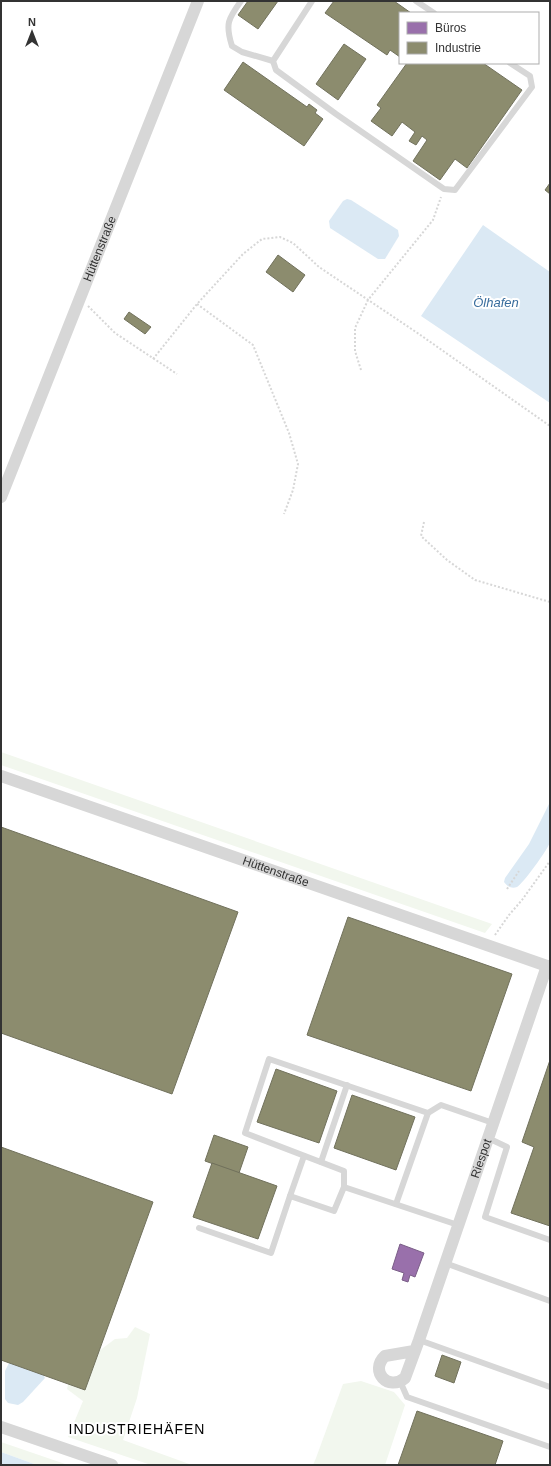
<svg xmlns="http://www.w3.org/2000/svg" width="551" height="1466" viewBox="0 0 551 1466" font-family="Helvetica,sans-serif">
	<rect width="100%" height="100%" fill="#fff"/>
	<!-- green -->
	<g fill="#f2f7ee">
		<path d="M1 752 492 924 485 933 1 765Z"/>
		<path d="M135 1327 150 1334 137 1398 123 1440 192 1465H151L68 1437 83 1401 67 1389 71 1372 115 1339 127 1338Z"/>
		<path d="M361 1381 394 1392 405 1405 385 1465H313L316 1458 343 1384Z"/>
		<path d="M1 1442 68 1465H37L1 1452Z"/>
	</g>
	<!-- water -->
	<g fill="#dbe9f4">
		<path d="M347 199 351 200 398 230 399 236 385 259H378L330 228 329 221 343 201Z"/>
		<path d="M483 225 550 272V403L421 316Z"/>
		<path d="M550 802C550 813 551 832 550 842 549 848 522 885 517 887 511 889 507 886 504 882L505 878 529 844Z"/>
		<path d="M10 1361 42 1372 45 1378 23 1402 18 1405 8 1403 5 1399V1371Z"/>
		<path d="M1 1452 37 1465H1Z"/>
	</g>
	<!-- offices -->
	<path fill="#9970ab" stroke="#7a5e87" d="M400 1244 424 1253 415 1277 410 1275 408 1282 402 1280 404 1273 392 1269Z"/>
	<!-- industry -->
	<g fill="#8c8c6e" stroke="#71715c">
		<path d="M248 1H278L258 29 238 15Z"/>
		<path d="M334 1H394L411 13H400V57L390 50 387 55 325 13Z"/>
		<path d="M344 44 366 59 338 100 316 84Z"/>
		<path d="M243 62 307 107 309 104 317 110 315 113 323 119 304 146 224 90Z"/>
		<path d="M407 63H483L522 90 467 168 455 159 440 180 413 161 427 140 422 136 416 145 409 141 415 132 402 122 392 136 371 121 381 108 377 105Z"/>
		<path d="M550 183V194L545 190Z"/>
		<path d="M278 255 305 275 293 292 266 272Z"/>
		<path d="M129 312 151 327 145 334 124 319Z"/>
		<path d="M1 827 238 912 172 1094 1 1033Z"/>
		<path d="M348 917 512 974 471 1091 307 1035Z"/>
		<path d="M550 1060V1226L511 1213 534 1147 522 1142Z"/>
		<path d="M276 1069 337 1091 319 1143 257 1122Z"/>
		<path d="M352 1095 415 1117 396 1170 334 1148Z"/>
		<path d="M214 1135 248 1147 239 1173 205 1161Z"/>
		<path d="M1 1147 153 1202 85 1390 1 1360Z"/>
		<path d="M212 1163 277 1186 258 1239 193 1217Z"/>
		<path d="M442 1355 461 1362 454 1383 435 1376Z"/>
		<path d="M417 1411 503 1441 495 1465H398Z"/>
	</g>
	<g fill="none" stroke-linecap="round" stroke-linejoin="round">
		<!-- path -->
		<g stroke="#d7d7d7" stroke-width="2" stroke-dasharray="2 2" stroke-linecap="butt">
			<path d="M197 304 253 345 289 433 298 464 293 490 284 514"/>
			<path d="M88 306 115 333 177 374"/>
			<path d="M153 359 197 304 243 254 262 239 280 237 293 243 319 267 419 334 550 426"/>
			<path d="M361 370 355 351V328L368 300 433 220 441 197"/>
			<path d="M424 522 421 536 447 560 475 580 550 602"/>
			<path d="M507 889 519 871"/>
			<path d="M495 935 509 915 522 900 550 861"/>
		</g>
		<!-- service -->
		<g stroke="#d7d7d7" stroke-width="6">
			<path d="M241 1C228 19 225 24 232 46L242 52 273 61"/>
			<path d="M312 1 273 61 276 70 336 114 444 189 455 190 532 87 530 76 510 63"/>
			<path d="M416 1 434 13"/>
			<path d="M428 1113 269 1059 245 1133 344 1171V1187L458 1225"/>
			<path d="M488 1138 507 1147 485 1217 550 1240"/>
			<path d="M321 1162 347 1085"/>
			<path d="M290 1196 304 1156"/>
			<path d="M396 1204 428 1113 441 1105 493 1123"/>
			<path d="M199 1228 271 1253 290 1196 334 1211 344 1187"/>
			<path d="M445 1263 550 1301"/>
			<path d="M419 1340 550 1387"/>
			<path d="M400 1381 407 1397 550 1447"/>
		</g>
		<!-- minor -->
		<g stroke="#d7d7d7" stroke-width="12">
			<path id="s1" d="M1 497 198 1"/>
			<path id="s2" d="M1 776 550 967"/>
			<path id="s3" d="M414 1351 385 1356C369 1371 388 1392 405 1378L419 1340 547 966"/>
			<path d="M1 1427 112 1465"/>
		</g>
	</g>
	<g text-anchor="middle" stroke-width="4" stroke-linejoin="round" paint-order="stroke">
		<!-- street labels -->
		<g font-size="12" fill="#333" stroke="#fff">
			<text dy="4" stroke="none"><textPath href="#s1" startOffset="267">Hüttenstraße</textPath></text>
			<text dy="4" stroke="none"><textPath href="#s2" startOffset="291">Hüttenstraße</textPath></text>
			<text dy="4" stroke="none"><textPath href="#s3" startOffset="311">Riespot</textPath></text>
		</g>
		<!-- water labels -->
		<g font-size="13" font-style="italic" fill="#396d9d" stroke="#fff">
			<text x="496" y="307">Ölhafen</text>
		</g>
		<!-- quarter labels -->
		<g font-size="14" letter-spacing="1" fill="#000" stroke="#fff">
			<text x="137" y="1434">INDUSTRIEHÄFEN</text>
		</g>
	</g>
	<!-- border -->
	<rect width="551" height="1466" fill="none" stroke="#333333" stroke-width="4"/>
	<!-- legend -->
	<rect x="399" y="12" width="140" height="52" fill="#ffffff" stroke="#adadad"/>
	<rect x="407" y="22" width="20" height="12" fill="#9970ab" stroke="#adadad"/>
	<text x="435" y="32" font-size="12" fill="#333333">Büros</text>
	<rect x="407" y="42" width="20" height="12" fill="#8c8c6e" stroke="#adadad"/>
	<text x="435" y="52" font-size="12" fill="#333333">Industrie</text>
	<!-- north arrow -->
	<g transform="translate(32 32)" stroke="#ffffff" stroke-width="3" paint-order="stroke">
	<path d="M0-3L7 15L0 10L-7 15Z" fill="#333333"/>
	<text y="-6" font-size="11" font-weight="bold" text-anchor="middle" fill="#333333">N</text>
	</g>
</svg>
